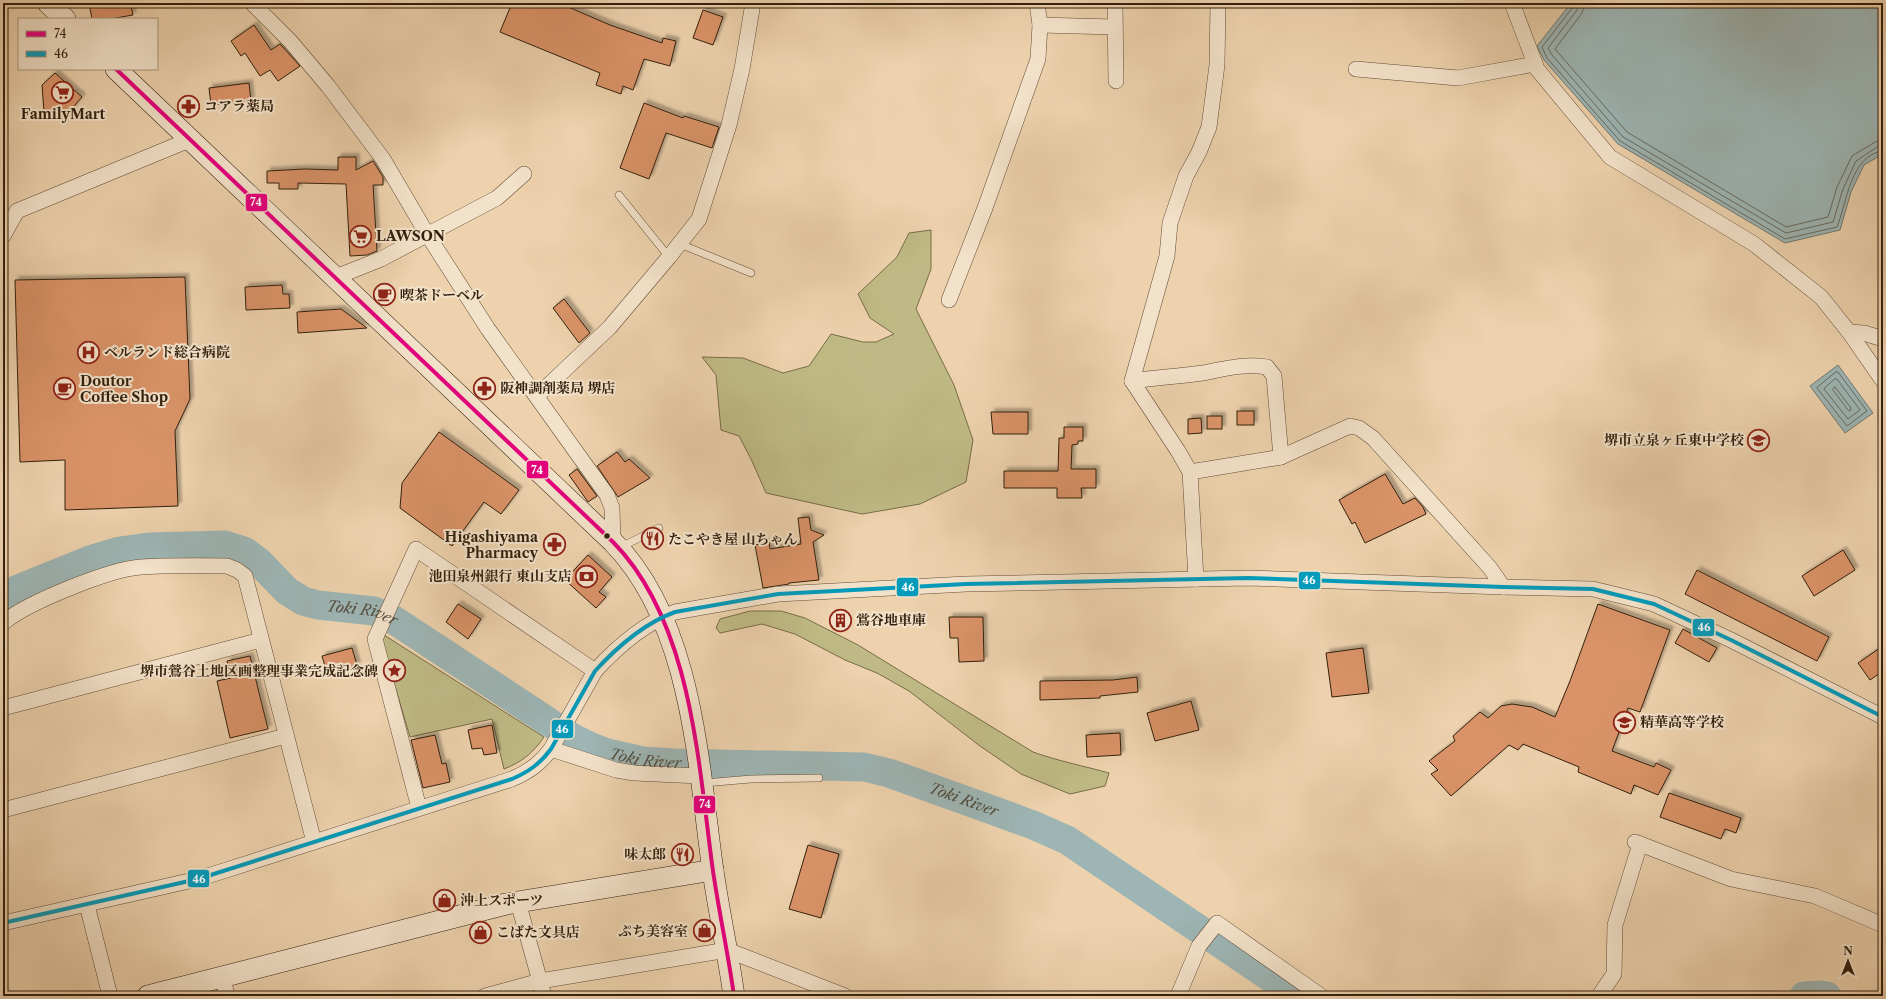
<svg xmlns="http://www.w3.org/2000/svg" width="1886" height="999" viewBox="0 0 1886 999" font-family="'Libre Caslon Text','Noto Serif JP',serif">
	<defs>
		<filter id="shadow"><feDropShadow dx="3.5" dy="-3.5" stdDeviation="1" flood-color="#0004"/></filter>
	</defs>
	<rect width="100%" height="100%" fill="#edd2ad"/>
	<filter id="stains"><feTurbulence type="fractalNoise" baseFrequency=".005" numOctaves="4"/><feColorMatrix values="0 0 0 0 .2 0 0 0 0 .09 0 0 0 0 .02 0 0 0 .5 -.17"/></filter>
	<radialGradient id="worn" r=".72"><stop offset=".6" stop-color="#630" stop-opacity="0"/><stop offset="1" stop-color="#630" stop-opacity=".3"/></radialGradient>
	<!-- green -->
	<g fill="#bfba85" stroke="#786c49">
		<path d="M931 230V269L916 309 954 385 973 440 966 482 920 504 862 514 766 493 751 459 739 436 721 430 716 375 702 357 743 358 783 373 809 366 831 334 863 342H876L894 334 870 318 858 294 897 257 909 233Z"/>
		<path d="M750 611H781L805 618 858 645 1033 752C1058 761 1084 766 1109 773L1105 786 1070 794 1021 774 980 746 909 691 877 673 845 660 795 634 762 624 720 633 716 628 720 619Z"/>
		<path d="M384 635 544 737C533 753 522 762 504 769L492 719 410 737 382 642Z"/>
	</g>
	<!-- water -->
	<g fill="#9db5b4" stroke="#727971">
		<path d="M1571 3H1883V154L1864 165 1851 192 1840 230 1785 243 1618 144 1544 60 1537 46Z"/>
		<path d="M1838 365 1873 413 1845 433 1810 386Z"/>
	</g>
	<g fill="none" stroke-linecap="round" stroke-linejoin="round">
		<!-- shore -->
		<g stroke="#686a60" stroke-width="1">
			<path d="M1574 3 1573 7 1542 47 1547 58 1620 141 1785 239 1837 227C1847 203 1850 155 1883 151"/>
			<path d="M1579 3 1577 10 1548 48 1552 55 1623 137 1786 233 1833 222 1843 189 1856 161 1877 147 1883 146"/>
			<path d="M1585 3 1582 13 1555 49 1627 132 1786 227 1828 217 1837 187 1852 156 1875 142 1883 140"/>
			<path d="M1836 372H1838L1867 411 1847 426 1817 388Z"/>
			<path d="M1835 379H1837L1860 410 1848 419 1824 389Z"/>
			<path d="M1835 387 1851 408 1850 411 1848 410 1833 390Z"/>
		</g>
		<!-- river -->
		<g stroke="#9db5b4" stroke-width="29">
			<path id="s1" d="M3 598 16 590 90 560 120 551 149 547 225 545 244 551 259 562 287 591 303 601 318 605 374 611 394 620 573 738 589 746 607 753 643 761 673 763 864 767 889 773 992 810 1033 825 1067 840 1298 996"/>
			<path d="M1804 996 1821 995 1827 996"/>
		</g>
	</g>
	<!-- building -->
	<g fill="#da9368" stroke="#321f0d" filter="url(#shadow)">
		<path d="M89 3H130L133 15 110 19H92Z"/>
		<path d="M512 3H559L610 25 662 43 663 38 676 41 670 66 644 59 633 90 623 86 621 94 596 85 600 73 500 32Z"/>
		<path d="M703 10 723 17 713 45 693 38Z"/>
		<path d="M254 25 271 50 280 44 300 66 278 81 270 70 260 76 245 53 241 56 231 41Z"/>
		<path d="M55 73 82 97 70 111 44 112 42 85Z"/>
		<path d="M249 83 251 101 211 105 209 88Z"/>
		<path d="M644 103 683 118 684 116 719 127 712 148 666 133 649 179 620 168Z"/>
		<path d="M338 157H356V170L373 161 383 177V185H373L377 251 367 255 350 256 346 184 298 183V189H279V183H267V171L305 169 338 170Z"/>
		<path d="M185 277 190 399 175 431 178 506 65 510V460L20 462 15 280Z"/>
		<path d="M282 285 283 294H289L290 308 246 310 245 287Z"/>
		<path d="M564 299 590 333 579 343 553 308Z"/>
		<path d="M341 309 367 328 298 333 297 312Z"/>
		<rect x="1237" y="411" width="17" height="14"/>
		<path d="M991 412H1028V434H993Z"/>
		<rect x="1207" y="416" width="15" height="13"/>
		<path d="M1201 418 1202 433 1188 434V419Z"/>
		<path d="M1064 427H1083V441H1078V444L1072 445 1071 469H1096V488H1081L1082 498H1057V488H1004V471H1058L1059 438H1064Z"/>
		<path d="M439 432 519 490 501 514 484 502 452 546 400 508 402 483Z"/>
		<path d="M617 452 625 462 629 459 650 478 618 497 597 466Z"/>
		<path d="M577 469 597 496 588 502 569 475Z"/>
		<path d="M1385 474 1403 504 1415 498 1423 507 1426 514 1365 543 1355 522 1352 524 1339 500Z"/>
		<path d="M809 517 811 530 824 535 813 542 819 580 789 583V584L763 588 755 545 769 542 770 549 801 544 798 518Z"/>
		<path d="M1843 550 1855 570 1814 596 1802 576Z"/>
		<path d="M588 555 612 577 599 592 606 597 596 608 565 580Z"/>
		<path d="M1697 570 1829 637 1817 661 1685 594Z"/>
		<path d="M458 604 481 619 468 639 446 622Z"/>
		<path d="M1598 604 1670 630 1640 712 1628 708 1612 751 1654 767 1656 763 1671 770 1658 795 1634 785 1631 794 1578 772 1579 767 1523 744 1518 750 1509 745 1451 796 1431 774 1438 770 1429 761 1455 741 1453 736 1480 712 1488 718 1501 706 1512 704 1532 707 1555 717 1570 681Z"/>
		<path d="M949 617H983L984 661 959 662 958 638H950Z"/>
		<path d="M1683 629 1717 648 1709 662 1675 643Z"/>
		<path d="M1883 646V671L1870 680 1858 663Z"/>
		<path d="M352 648 357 665 327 673 322 656Z"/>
		<path d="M1363 648 1369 693 1332 697 1326 653Z"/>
		<path d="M250 656 268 729 230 738 217 681 231 678 227 661Z"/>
		<path d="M1137 677 1138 692 1100 696V698L1040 700V681L1113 680Z"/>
		<path d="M1191 701 1199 730 1155 741 1147 713Z"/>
		<path d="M492 725 497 753 484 755 482 748 472 749 468 730Z"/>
		<path d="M1120 733 1121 755 1087 757 1086 735Z"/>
		<path d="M435 735 442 764 446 763 450 782 423 788 411 740Z"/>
		<path d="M1669 793 1741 818 1736 833 1725 829 1721 839 1660 817Z"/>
		<path d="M808 845 839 854 821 918 789 909Z"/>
	</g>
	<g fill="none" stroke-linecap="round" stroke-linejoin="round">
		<defs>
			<g id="lane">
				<path d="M619 195 669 257"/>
				<path d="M680 244 751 273"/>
				<path d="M619 548 659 528"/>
				<path d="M704 783 751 779 819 778"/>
			</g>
			<g id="street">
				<path d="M252 3 291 42 328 86 383 159 427 234 488 329 607 495 612 508 613 542"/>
				<path d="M1115 3 1116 81"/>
				<path d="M1512 3 1537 69 1610 157 1754 244 1821 297 1849 332 1883 381"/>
				<path d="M1040 25 1114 27"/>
				<path d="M1356 69 1458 78 1535 64"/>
				<path d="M3 236 17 211 189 140"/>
				<path d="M336 277 381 259 497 198 524 174"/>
				<path d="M949 300 985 208 1038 59 1040 25 1037 3"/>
				<path d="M1849 332 1864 333 1883 339"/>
				<path d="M1132 381C1155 378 1179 376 1203 373 1224 369 1245 363 1267 367L1274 376 1281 457"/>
				<path d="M537 396 610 327 669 257 699 219 729 125 742 69 753 3"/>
				<path d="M1190 472 1281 457 1350 426 1359 428 1373 438 1490 568 1503 587"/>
				<path d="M1196 579 1190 472 1178 451 1132 381 1167 256 1170 223 1186 176 1199 152 1209 127 1217 65 1218 3"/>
				<path d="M3 623C26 603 110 569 141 567 169 565 198 566 227 566L237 570 245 576 314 842"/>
				<path d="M3 708 261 640"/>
				<path d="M551 749 616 770 634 773 700 776"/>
				<path d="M419 808 375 639 416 549 595 671"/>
				<path d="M3 810 286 736"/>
				<path d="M1635 842 1731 879 1815 896 1883 925"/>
				<path d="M518 902 544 996"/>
				<path d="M87 905 110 996"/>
				<path d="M3 923 198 879 512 779C528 772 540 764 551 749L595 671C617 647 645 623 675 612L778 594 966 584 1248 578 1503 587 1593 589 1654 604 1731 640 1883 717"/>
				<path d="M223 978 227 996"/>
				<path d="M485 996 540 981 727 950 845 996"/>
				<path d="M1178 996 1199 946 1217 923 1321 996"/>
				<path d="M1599 996 1614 974 1615 925 1640 844"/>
			</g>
			<g id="secondary">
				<path d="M48 3 65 19"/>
				<path d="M116 69 613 542C691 621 698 760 712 864 718 908 728 952 734 996"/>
				<path d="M148 996 506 904 713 870"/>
			</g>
		</defs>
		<!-- lane casing -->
		<use href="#lane" stroke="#614c35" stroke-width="8"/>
		<!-- street casing -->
		<use href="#street" stroke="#614c35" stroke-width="16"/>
		<!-- secondary casing -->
		<use href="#secondary" stroke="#321f0d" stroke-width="22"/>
		<!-- lane -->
		<use href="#lane" stroke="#f3e2ca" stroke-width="7"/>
		<!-- street -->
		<use href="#street" stroke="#f3e2ca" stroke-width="15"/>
		<!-- secondary -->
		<use href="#secondary" stroke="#f3e2ca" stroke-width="21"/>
		<defs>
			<path id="bus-1" d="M116 69 613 542C691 621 698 760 712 864 718 908 728 952 734 996"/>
			<path id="bus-2" d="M3 923 198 879 512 779C528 772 540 764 551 749L595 671C617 647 645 623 675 612L778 594 966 584 1248 578 1503 587 1593 589 1654 604 1731 640 1883 717"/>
		</defs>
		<!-- bus-1 casing -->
		<use href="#bus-1" stroke="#f3e2ca" stroke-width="7"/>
		<!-- bus-2 casing -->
		<use href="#bus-2" stroke="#f3e2ca" stroke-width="7"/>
		<!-- bus-1 -->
		<use href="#bus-1" stroke="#e5007d" stroke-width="4"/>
		<!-- bus-2 -->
		<use href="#bus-2" stroke="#059bbb" stroke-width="4"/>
	</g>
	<!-- icons -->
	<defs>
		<symbol id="supermarket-ring" viewBox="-11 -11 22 22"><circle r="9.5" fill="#f3e2ca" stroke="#8f2418" stroke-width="1.5"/><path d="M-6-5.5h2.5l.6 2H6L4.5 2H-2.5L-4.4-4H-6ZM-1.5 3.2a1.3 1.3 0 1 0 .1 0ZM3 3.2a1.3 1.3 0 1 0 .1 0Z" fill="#8f2418"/></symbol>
		<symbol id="pharmacy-ring" viewBox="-11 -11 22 22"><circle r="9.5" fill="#f3e2ca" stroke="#8f2418" stroke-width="1.5"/><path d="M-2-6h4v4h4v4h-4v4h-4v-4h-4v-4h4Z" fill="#8f2418"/></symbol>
		<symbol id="cafe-ring" viewBox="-11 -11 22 22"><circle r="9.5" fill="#f3e2ca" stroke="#8f2418" stroke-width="1.5"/><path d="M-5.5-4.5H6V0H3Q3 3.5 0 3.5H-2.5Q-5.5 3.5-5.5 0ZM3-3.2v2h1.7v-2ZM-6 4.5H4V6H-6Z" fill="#8f2418"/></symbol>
		<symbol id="hospital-ring" viewBox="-11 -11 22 22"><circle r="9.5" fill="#f3e2ca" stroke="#8f2418" stroke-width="1.5"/><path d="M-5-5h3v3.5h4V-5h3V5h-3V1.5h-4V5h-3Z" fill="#8f2418"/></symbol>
		<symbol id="school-ring" viewBox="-11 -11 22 22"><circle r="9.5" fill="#f3e2ca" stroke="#8f2418" stroke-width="1.5"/><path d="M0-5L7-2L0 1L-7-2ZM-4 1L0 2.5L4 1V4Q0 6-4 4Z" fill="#8f2418"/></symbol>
		<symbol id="restaurant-ring" viewBox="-11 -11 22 22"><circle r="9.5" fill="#f3e2ca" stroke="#8f2418" stroke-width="1.5"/><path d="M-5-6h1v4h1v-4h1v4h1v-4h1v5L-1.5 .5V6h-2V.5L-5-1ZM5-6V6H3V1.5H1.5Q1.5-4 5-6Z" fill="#8f2418"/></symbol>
		<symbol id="bank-ring" viewBox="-11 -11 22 22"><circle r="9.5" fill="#f3e2ca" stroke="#8f2418" stroke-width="1.5"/><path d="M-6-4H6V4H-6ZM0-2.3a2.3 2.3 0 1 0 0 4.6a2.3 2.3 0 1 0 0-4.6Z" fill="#8f2418"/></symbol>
		<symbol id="building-ring" viewBox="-11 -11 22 22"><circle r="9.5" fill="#f3e2ca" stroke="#8f2418" stroke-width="1.5"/><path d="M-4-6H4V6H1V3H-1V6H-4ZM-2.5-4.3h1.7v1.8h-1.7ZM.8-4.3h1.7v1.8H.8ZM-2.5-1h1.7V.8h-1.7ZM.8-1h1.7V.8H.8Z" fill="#8f2418"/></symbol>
		<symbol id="sight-ring" viewBox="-11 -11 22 22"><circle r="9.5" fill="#f3e2ca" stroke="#8f2418" stroke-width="1.5"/><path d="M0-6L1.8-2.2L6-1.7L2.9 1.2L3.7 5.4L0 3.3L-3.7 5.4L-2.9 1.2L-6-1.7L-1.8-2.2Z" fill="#8f2418"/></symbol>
		<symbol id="shop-ring" viewBox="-11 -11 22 22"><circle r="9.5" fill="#f3e2ca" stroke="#8f2418" stroke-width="1.5"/><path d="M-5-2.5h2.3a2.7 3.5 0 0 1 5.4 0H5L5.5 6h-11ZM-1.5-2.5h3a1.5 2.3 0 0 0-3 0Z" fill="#8f2418"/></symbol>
	</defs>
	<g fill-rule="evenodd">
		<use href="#supermarket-ring" x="50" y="80" width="25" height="25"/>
		<use href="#pharmacy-ring" x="176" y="94" width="25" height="25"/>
		<use href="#supermarket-ring" x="348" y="224" width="25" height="25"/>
		<use href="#cafe-ring" x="372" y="282" width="25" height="25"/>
		<use href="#hospital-ring" x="76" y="340" width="25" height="25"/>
		<use href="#pharmacy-ring" x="472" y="376" width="25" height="25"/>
		<use href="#cafe-ring" x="52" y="376" width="25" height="25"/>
		<use href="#school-ring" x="1746" y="428" width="25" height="25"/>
		<use href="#restaurant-ring" x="640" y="526" width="25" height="25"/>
		<use href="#pharmacy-ring" x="542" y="532" width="25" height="25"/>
		<use href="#bank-ring" x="574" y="564" width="25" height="25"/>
		<use href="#building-ring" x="828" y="608" width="25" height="25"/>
		<use href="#sight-ring" x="382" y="658" width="25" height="25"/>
		<use href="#school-ring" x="1612" y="710" width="25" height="25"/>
		<use href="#restaurant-ring" x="670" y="842" width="25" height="25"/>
		<use href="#shop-ring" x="432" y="888" width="25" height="25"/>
		<use href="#shop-ring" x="692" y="918" width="25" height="25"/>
		<use href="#shop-ring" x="468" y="920" width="25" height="25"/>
	</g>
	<!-- markers -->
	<circle fill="#321f0d" stroke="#f3e2ca" stroke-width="1.5" cx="607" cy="536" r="3.5"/>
	<g text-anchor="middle" stroke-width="4" stroke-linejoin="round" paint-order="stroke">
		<!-- poi labels -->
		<g font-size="14" font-weight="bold" fill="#321f0d" stroke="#f3e2ca" text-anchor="start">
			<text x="204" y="111">コアラ薬局</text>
			<text x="63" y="119" text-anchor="middle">FamilyMart</text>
			<text x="376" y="241">LAWSON</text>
			<text x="400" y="300">喫茶ドーベル</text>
			<text x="104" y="357">ベルランド総合病院</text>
			<text x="80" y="386">Doutor<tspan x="80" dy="16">Coffee Shop</tspan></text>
			<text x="500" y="393">阪神調剤薬局 堺店</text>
			<text x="1744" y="445" text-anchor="end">堺市立泉ヶ丘東中学校</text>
			<text x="538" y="542" text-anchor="end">Higashiyama<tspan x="538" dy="16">Pharmacy</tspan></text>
			<text x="668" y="544">たこやき屋 山ちゃん</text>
			<text x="572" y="581" text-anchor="end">池田泉州銀行 東山支店</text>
			<text x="856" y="625">鴬谷地車庫</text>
			<text x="378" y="676" text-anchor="end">堺市鶯谷土地区画整理事業完成記念碑</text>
			<text x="1640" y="727">精華高等学校</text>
			<text x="666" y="859" text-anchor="end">味太郎</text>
			<text x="460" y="905">沖上スポーツ</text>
			<text x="688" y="936" text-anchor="end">ぷち美容室</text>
			<text x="496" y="937">こばた文具店</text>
		</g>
		<!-- water labels -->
		<g font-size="15" font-style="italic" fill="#524c3f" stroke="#f3e2ca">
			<text dy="5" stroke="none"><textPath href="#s1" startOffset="390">Toki River</textPath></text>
			<text dy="5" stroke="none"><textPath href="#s1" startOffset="714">Toki River</textPath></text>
			<text dy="5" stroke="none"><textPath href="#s1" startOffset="1038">Toki River</textPath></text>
		</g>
	</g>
	<g stroke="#f3e2ca" stroke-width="1.5">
		<rect x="245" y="193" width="23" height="19" rx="4" fill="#e5007d"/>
		<rect x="526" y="460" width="23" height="19" rx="4" fill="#e5007d"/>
		<rect x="1298" y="571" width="23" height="19" rx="4" fill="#059bbb"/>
		<rect x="896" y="577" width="23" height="20" rx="4" fill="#059bbb"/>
		<rect x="1692" y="618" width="23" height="19" rx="4" fill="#059bbb"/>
		<rect x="551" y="719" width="23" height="20" rx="4" fill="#059bbb"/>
		<rect x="693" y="795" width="23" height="19" rx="4" fill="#e5007d"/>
		<rect x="187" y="869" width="23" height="19" rx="4" fill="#059bbb"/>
	</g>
	<g font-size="11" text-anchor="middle" font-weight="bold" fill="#fff">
		<text x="256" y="206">74</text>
		<text x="537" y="474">74</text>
		<text x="1309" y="584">46</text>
		<text x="908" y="591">46</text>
		<text x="1704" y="631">46</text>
		<text x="562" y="733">46</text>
		<text x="705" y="808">74</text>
		<text x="199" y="883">46</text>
	</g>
	<!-- margin -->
	<rect width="1886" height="999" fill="none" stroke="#edd2ad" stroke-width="16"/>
	<rect x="4" y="4" width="1878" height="991" fill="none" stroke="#321f0d" stroke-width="2"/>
	<rect x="8" y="8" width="1870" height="983" fill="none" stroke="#321f0d"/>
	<!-- legend -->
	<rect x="18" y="18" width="140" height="52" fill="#f3e2ca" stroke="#a6947e"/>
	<rect x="26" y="31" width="20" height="6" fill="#e5007d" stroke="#a6947e"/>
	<text x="54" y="38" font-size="12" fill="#321f0d">74</text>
	<rect x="26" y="51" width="20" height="6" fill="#059bbb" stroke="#a6947e"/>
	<text x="54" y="58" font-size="12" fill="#321f0d">46</text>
	<!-- north arrow -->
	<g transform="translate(1848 961)" stroke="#f3e2ca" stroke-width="3" paint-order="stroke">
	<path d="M0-3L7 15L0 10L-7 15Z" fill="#321f0d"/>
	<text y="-6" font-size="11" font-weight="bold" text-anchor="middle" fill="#321f0d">N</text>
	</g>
	<rect width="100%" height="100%" filter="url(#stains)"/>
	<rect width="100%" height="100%" fill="url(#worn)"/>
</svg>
